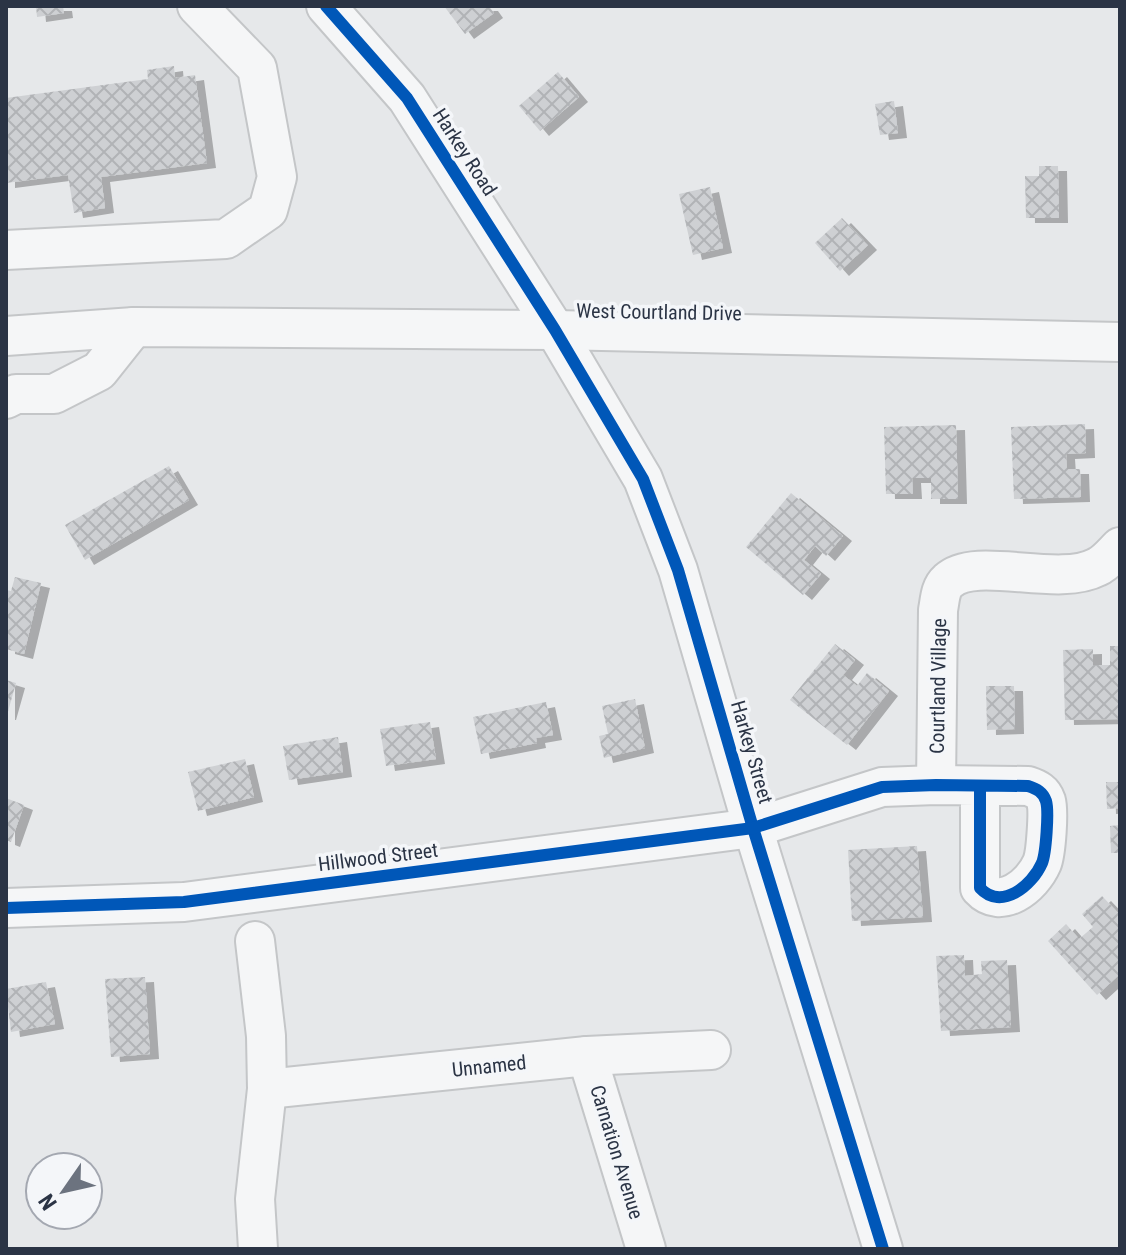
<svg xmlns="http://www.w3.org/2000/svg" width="1126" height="1255" viewBox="0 0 1126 1255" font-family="'Roboto Condensed',sans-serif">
	<defs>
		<pattern id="building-cross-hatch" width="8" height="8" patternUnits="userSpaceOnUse" patternTransform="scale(2)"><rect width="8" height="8" fill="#ced0d3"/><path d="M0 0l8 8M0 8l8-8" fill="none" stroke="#b1b3b6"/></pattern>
		<filter id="shadow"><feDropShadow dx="9" dy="5" stdDeviation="0" flood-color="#0004"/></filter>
	</defs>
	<rect width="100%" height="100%" fill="#e6e8ea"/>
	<!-- building -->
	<g fill="url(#building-cross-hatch)" filter="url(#shadow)">
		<path d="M36 6H63L64 13 37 17Z"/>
		<path d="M444 6H489L494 13 465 34Z"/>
		<path d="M174 66 175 78 195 75 207 163 101 177 105 208 74 213 68 175 6 183V98L148 79 147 70Z"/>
		<path d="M558 72 579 97 540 131 519 106Z"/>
		<path d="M894 101 898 133 880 135 875 104Z"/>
		<path d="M1039 166H1058L1059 218H1026L1025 176H1039Z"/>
		<path d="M710 187 723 248 693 255 679 194Z"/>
		<path d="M842 218 868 245 840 271 815 243Z"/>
		<path d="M1085 424 1086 453 1066 454 1067 469H1080L1081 497 1014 499 1011 427Z"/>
		<path d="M956 425 958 499H931V478H912L913 494H886L884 427Z"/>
		<path d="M169 466 189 500 85 560 65 525Z"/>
		<path d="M791 493 843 536 826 556 815 546 804 560 821 574 803 595 746 547Z"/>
		<path d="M15 577 41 583 24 654 6 649V590L11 591Z"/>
		<path d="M835 644 855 660 843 675 857 686 867 673 889 691 847 745 790 700Z"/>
		<path d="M1110 646H1120V719L1065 720 1063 650 1093 649V665H1110Z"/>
		<path d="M6 680 16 683 7 715H6Z"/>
		<path d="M986 686H1014L1015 729 987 730Z"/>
		<path d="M635 699 645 748 604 758 599 736 608 734 602 706Z"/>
		<path d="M546 702 553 735 536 738 537 743 481 754 473 717Z"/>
		<path d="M430 722 436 759 386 766 380 729Z"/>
		<path d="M338 737 343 772 289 780 283 746Z"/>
		<path d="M245 759 254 797 198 811 188 772Z"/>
		<path d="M1106 782H1120V808L1107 809Z"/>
		<path d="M6 798 24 805 11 842 6 840Z"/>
		<path d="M1120 825V853H1111L1110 826Z"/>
		<path d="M917 846 923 917 852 921 848 850Z"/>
		<path d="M1102 896 1120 915V974L1097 995 1048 941 1066 924 1079 939 1093 927 1082 914Z"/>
		<path d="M964 955 965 976 982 974 981 961 1007 960 1011 1027 941 1031 936 956Z"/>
		<path d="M145 977 150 1054 111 1057 105 979Z"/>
		<path d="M46 982 55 1024 11 1032 6 989Z"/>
	</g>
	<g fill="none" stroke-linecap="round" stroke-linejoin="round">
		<defs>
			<g id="minor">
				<path d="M326 6 407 98 555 330 643 479 678 570 753 828 883 1249"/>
				<path d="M6 250 226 239 268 210 277 177 257 68 197 6"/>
				<path d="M6 336 134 327 555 330 1120 342"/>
				<path d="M6 399 16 394H54L99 371 134 327"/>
				<path d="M936 785 938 610C940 600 940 588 948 581 976 555 1057 588 1097 567 1106 563 1113 554 1120 547"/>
				<path d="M6 908 184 902 753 828 882 787 936 785 1028 786C1037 789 1043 792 1046 801 1049 811 1046 853 1042 863 1032 886 1001 911 980 888V786"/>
				<path d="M255 941 266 1036 267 1089 255 1199 258 1249"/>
				<path d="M587 1056 646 1249"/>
				<path d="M267 1089 587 1056 711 1050"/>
			</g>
		</defs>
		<!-- minor casing -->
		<use href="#minor" stroke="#c4c6c8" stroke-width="42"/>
		<!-- minor -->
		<use href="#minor" stroke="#f5f6f7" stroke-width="38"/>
		<defs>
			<g id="cycleway">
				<path d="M326 6 407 98 555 330 643 479 678 570 753 828 883 1249"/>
				<path d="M6 908 184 902 753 828 882 787 936 785 1028 786C1037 789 1043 792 1046 801 1049 811 1046 853 1042 863 1032 886 1001 911 980 888V786"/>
			</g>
		</defs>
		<!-- cycleway casing -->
		<use href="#cycleway" stroke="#f4f6f9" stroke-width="17"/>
		<!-- cycleway -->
		<use href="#cycleway" stroke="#0057b8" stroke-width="12"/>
	</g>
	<g text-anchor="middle" stroke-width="7" stroke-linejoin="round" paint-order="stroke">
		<!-- street labels -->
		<g font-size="20" fill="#2b3445" stroke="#f4f6f9">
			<text transform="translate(465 152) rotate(57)" y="7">Harkey Road</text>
			<text transform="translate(659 312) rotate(1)" y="7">West Courtland Drive</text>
			<text transform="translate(938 686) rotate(-89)" y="7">Courtland Village</text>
			<text transform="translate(752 752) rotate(74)" y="7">Harkey Street</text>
			<text transform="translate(378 857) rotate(-7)" y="7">Hillwood Street</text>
			<text transform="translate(489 1066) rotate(-6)" y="7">Unnamed</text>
			<text transform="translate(617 1152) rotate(73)" y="7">Carnation Avenue</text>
		</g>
	</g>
	<!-- border -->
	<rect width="1126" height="1255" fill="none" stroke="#2b3445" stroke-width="16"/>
	<!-- north arrow -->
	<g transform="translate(64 1191) rotate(236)"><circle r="38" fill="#f4f6f9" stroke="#a4a8b1" stroke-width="2"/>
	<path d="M0-6L14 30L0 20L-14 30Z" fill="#6c737f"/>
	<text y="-12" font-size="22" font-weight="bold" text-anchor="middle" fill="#2b3445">N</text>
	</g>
</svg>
